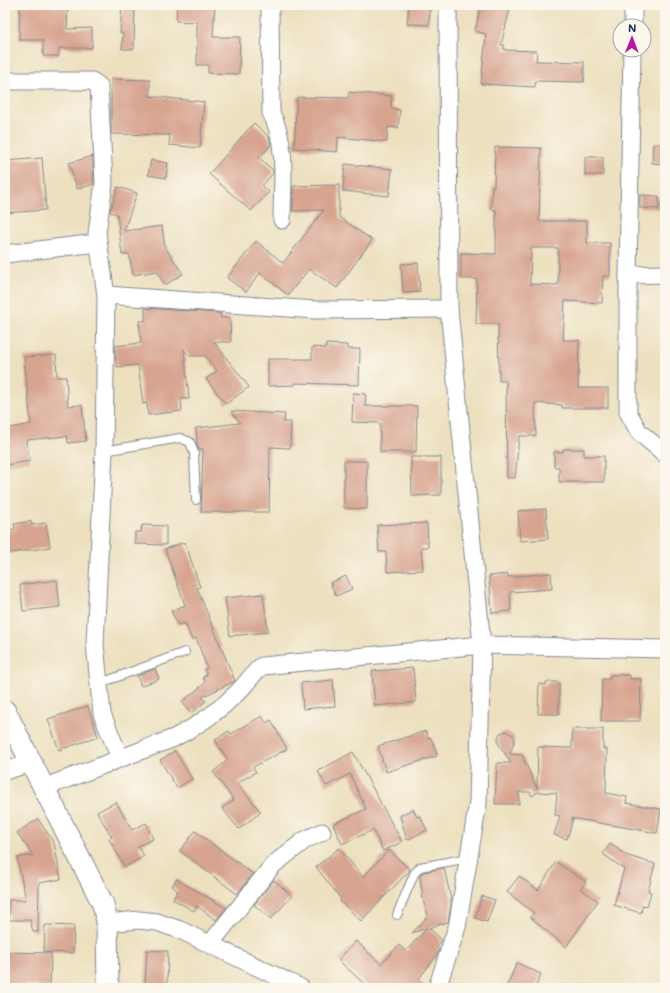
<svg xmlns="http://www.w3.org/2000/svg" width="670" height="993" viewBox="0 0 670 993" font-family="Mali,sans-serif">
	<rect width="100%" height="100%" fill="#fbf7ec"/>
	<filter id="ink" filterUnits="userSpaceOnUse"><feTurbulence type="fractalNoise" baseFrequency=".025" numOctaves="2"/><feDisplacementMap in="SourceGraphic" scale="8" xChannelSelector="R" yChannelSelector="G"/><feConvolveMatrix kernelMatrix="1 2 1 2 8 2 1 2 1" color-interpolation-filters="sRGB"/></filter>
	<filter id="wash" filterUnits="userSpaceOnUse"><feTurbulence type="fractalNoise" baseFrequency=".012" numOctaves="4" result="noise"/><feDisplacementMap in="SourceGraphic" scale="16" xChannelSelector="R" yChannelSelector="G"/><feGaussianBlur stdDeviation="0.9" result="paint"/><feColorMatrix in="noise" values="0 0 0 0 0 0 0 0 0 0 0 0 0 0 0 0 0 1.4 0 .05"/><feComposite in="paint" operator="in"/></filter>
	<g filter="url(#wash)">
		<rect width="100%" height="100%" fill="#ede0bf"/>
		<g id="blocks">
			<!-- building -->
			<g fill="#d7a490" fill-rule="evenodd">
				<path d="M20 5H68L67 29 92 28V48H59V56H43V40H19Z"/>
				<path d="M122 5H135L134 49H122L123 33H120Z"/>
				<path d="M177 5H215L213 37H240L239 74 208 73V65H197V22L176 21Z"/>
				<path d="M409 5H430L429 25 407 24Z"/>
				<path d="M481 5H511L501 45H504V50L537 51 536 61 584 62V82L535 81V87L481 84 486 34 475 31Z"/>
				<path d="M111 79 150 80V96L204 102 200 148 169 145 170 135 111 134Z"/>
				<path d="M349 92 392 96 391 108 400 110 398 128 388 127 387 142 338 137 337 152 294 148 297 97 348 98Z"/>
				<path d="M254 123 269 137 271 145 259 158 273 170V173L262 186 269 192 251 211 209 174Z"/>
				<path d="M653 144H665V164L652 163Z"/>
				<path d="M495 147 541 148 539 221H587V243H610V276H603L602 303 565 301 563 340H579L578 388H608V408H562V405L535 403 536 436H519L515 478H507L506 381H499L498 324H476L477 279H461V253L496 254V210H491L492 186 494 187ZM531 248H558V285L530 284Z"/>
				<path d="M93 156 94 184 77 189 69 163Z"/>
				<rect x="585" y="157" width="18" height="18"/>
				<path d="M42 158 46 210 5 213V161Z"/>
				<path d="M151 160 168 163 166 178 148 175Z"/>
				<path d="M345 164 392 169 389 196 343 191Z"/>
				<path d="M339 185V217L372 240 337 288 309 269 288 295 260 273 246 292 227 278 256 241 283 263 324 210 293 211V186Z"/>
				<path d="M118 187 137 193 124 231 162 226 165 247 183 274 165 285 157 271 133 275 129 254 122 255 117 214 110 212Z"/>
				<path d="M640 195 659 196V209L640 208Z"/>
				<path d="M418 263 420 292 403 293 401 264Z"/>
				<path d="M145 308 220 313 221 318H230L231 342H214L249 387 226 404 206 379 217 371 206 356H189L184 349 189 399H181L182 411 148 415 147 403 143 404 138 365 117 367 115 353V346L141 343 139 321H145Z"/>
				<path d="M326 344 347 345V349H360L359 385 295 383V385L268 386V359H312V347L326 348Z"/>
				<path d="M56 355 57 377H66L68 406 82 405 86 441 68 443 67 436 26 440 30 461 5 465V429L31 424 24 357Z"/>
				<path d="M353 393 366 394 365 406H417L416 452H380V423L352 422Z"/>
				<path d="M231 411 285 414 284 422H291L290 448 270 447 269 512H201L203 449H198L197 444 196 428 240 423Z"/>
				<path d="M563 449H584V456H604V482H559V467H554V452H563Z"/>
				<path d="M411 457H441V495L412 496Z"/>
				<path d="M344 461H367V509L344 508Z"/>
				<path d="M546 509 548 539 520 541 518 511Z"/>
				<path d="M31 521 32 525 46 523 50 547 5 554V531L15 529 14 524Z"/>
				<path d="M427 523 428 547H421L423 570 387 572 386 552H379L377 525Z"/>
				<path d="M142 525 166 526V545L135 544V532H141Z"/>
				<path d="M185 542 200 587 197 588 235 681 202 697 206 701 191 713 182 702 205 683 203 677 207 675 204 669 207 668 196 638 192 640 185 623 178 625 171 611 185 605 165 549Z"/>
				<path d="M551 573 552 589 510 592 511 611 492 613 489 576 508 574V577Z"/>
				<path d="M346 576 352 589 336 596 330 583Z"/>
				<path d="M57 580 60 607 23 611 20 585Z"/>
				<path d="M263 594 268 632 230 636 225 598Z"/>
				<path d="M413 668 416 702 375 706 372 671Z"/>
				<path d="M155 669 159 679 141 686 137 676Z"/>
				<path d="M610 675H630V679H641L640 721H601L602 679H610Z"/>
				<path d="M333 680 335 706 303 709 301 683Z"/>
				<path d="M546 682H559V714H538L539 684 546 685Z"/>
				<path d="M88 706 98 737 59 750 48 719Z"/>
				<path d="M262 716 266 723 271 720 287 749 253 767 256 772 237 783 261 812 239 829 222 808 234 800 213 772 228 760 215 740 229 731 231 734Z"/>
				<path d="M572 729H603V749H607L606 793 627 797 626 803 661 809 657 833 571 818 573 819 567 839 554 835 560 816 555 815 557 793 538 792 532 796 530 792H519V804H495L497 763H511L498 743V738L500 733 506 731 513 735 515 739 510 754 522 755 537 789 538 747 572 748Z"/>
				<path d="M426 731 428 738 430 737 433 742 437 756 386 772 378 746Z"/>
				<path d="M175 751 192 779 177 788 160 760Z"/>
				<path d="M353 752 402 842 383 851 373 830 342 844 333 824 366 809 350 774 326 786 318 771Z"/>
				<path d="M116 802 132 830 146 823 153 839 138 846 144 856 125 867 109 839 112 837 97 812Z"/>
				<path d="M413 809 417 817 420 816 427 830 407 840 400 816Z"/>
				<path d="M38 819 54 843 61 879 39 883 38 932H33L30 920H9V900H26L17 858 33 855 17 833Z"/>
				<path d="M195 831 253 874 237 894 180 851Z"/>
				<path d="M610 844 628 856 655 864 648 891 651 892 647 906 643 905 641 913 614 905 624 869 603 854Z"/>
				<path d="M339 848 363 877 389 850 410 870 361 921 340 901 341 899 316 867Z"/>
				<path d="M556 862 586 882 581 889 598 901 566 947 530 917 534 913 507 892 519 876 538 890Z"/>
				<path d="M444 868 451 899V905L448 922 429 928 442 940 437 947 439 950 437 955 418 980 427 988H369L338 960 356 941 381 964 399 945 406 951 427 928 412 933 428 916 423 899 420 876 423 872Z"/>
				<path d="M177 879 183 883 226 908 216 920 197 906 194 911 173 899 178 891 172 886Z"/>
				<path d="M274 880 292 896 271 919 254 905Z"/>
				<path d="M482 896 495 900 487 922 475 918Z"/>
				<path d="M45 925 74 926 73 953 44 952Z"/>
				<path d="M147 950 168 951 167 985 145 984Z"/>
				<path d="M5 952 51 953 50 986 5 985Z"/>
				<path d="M517 963 541 974 535 988H506Z"/>
			</g>
		</g>
	</g>
	<g filter="url(#ink)">
		<use href="#blocks" fill-opacity="0" stroke="#84888e" stroke-width="1"/>
		<g fill="none" stroke-linecap="round" stroke-linejoin="round">
			<defs>
				<g id="service">
					<path d="M104 451 180 438 190 442 194 453 196 500"/>
					<path d="M98 684 185 652"/>
					<path d="M397 915 414 874 420 867 469 858"/>
				</g>
				<g id="minor">
					<path d="M270 5 271 113C288 144 282 185 282 220"/>
					<path d="M633 26V5"/>
					<path d="M632 50 628 275V412L639 432 665 454"/>
					<path d="M5 81H92L99 86 104 183 97 233 106 295 104 451 95 644 102 714 120 758"/>
					<path d="M5 254 97 243"/>
					<path d="M628 275 665 274"/>
					<path d="M106 295 315 310 449 309"/>
					<path d="M5 771 31 763"/>
					<path d="M43 788 174 738C198 726 220 710 239 691 247 683 252 674 262 666L482 645 665 649"/>
					<path d="M107 923 139 920 157 922 180 930 301 988"/>
					<path d="M210 944 273 865 305 840 322 832"/>
					<path d="M437 988 457 927 478 803 482 645 449 309 448 5"/>
				</g>
				<path id="tertiary" d="M5 711 103 904 107 923 108 988"/>
			</defs>
			<!-- service casing -->
			<use href="#service" stroke="#84888e" stroke-width="10"/>
			<!-- minor casing -->
			<use href="#minor" stroke="#84888e" stroke-width="19"/>
			<!-- tertiary casing -->
			<use href="#tertiary" stroke="#84888e" stroke-width="23"/>
			<!-- service -->
			<use href="#service" stroke="#fff" stroke-width="8"/>
			<!-- minor -->
			<use href="#minor" stroke="#fff" stroke-width="17"/>
			<!-- tertiary -->
			<use href="#tertiary" stroke="#fff" stroke-width="21"/>
		</g>
	</g>
	<!-- margin -->
	<rect width="670" height="993" fill="none" stroke="#fbf7ec" stroke-width="20"/>
	<!-- north arrow -->
	<g transform="translate(632 38) rotate(1)"><circle r="19" fill="#fbf7ec" stroke="#a1a7b3"/>
	<path d="M0-3L7 15L0 10L-7 15Z" fill="#b5179e"/>
	<text y="-6" font-size="11" font-weight="bold" text-anchor="middle" fill="#1b2f5e">N</text>
	</g>
</svg>
